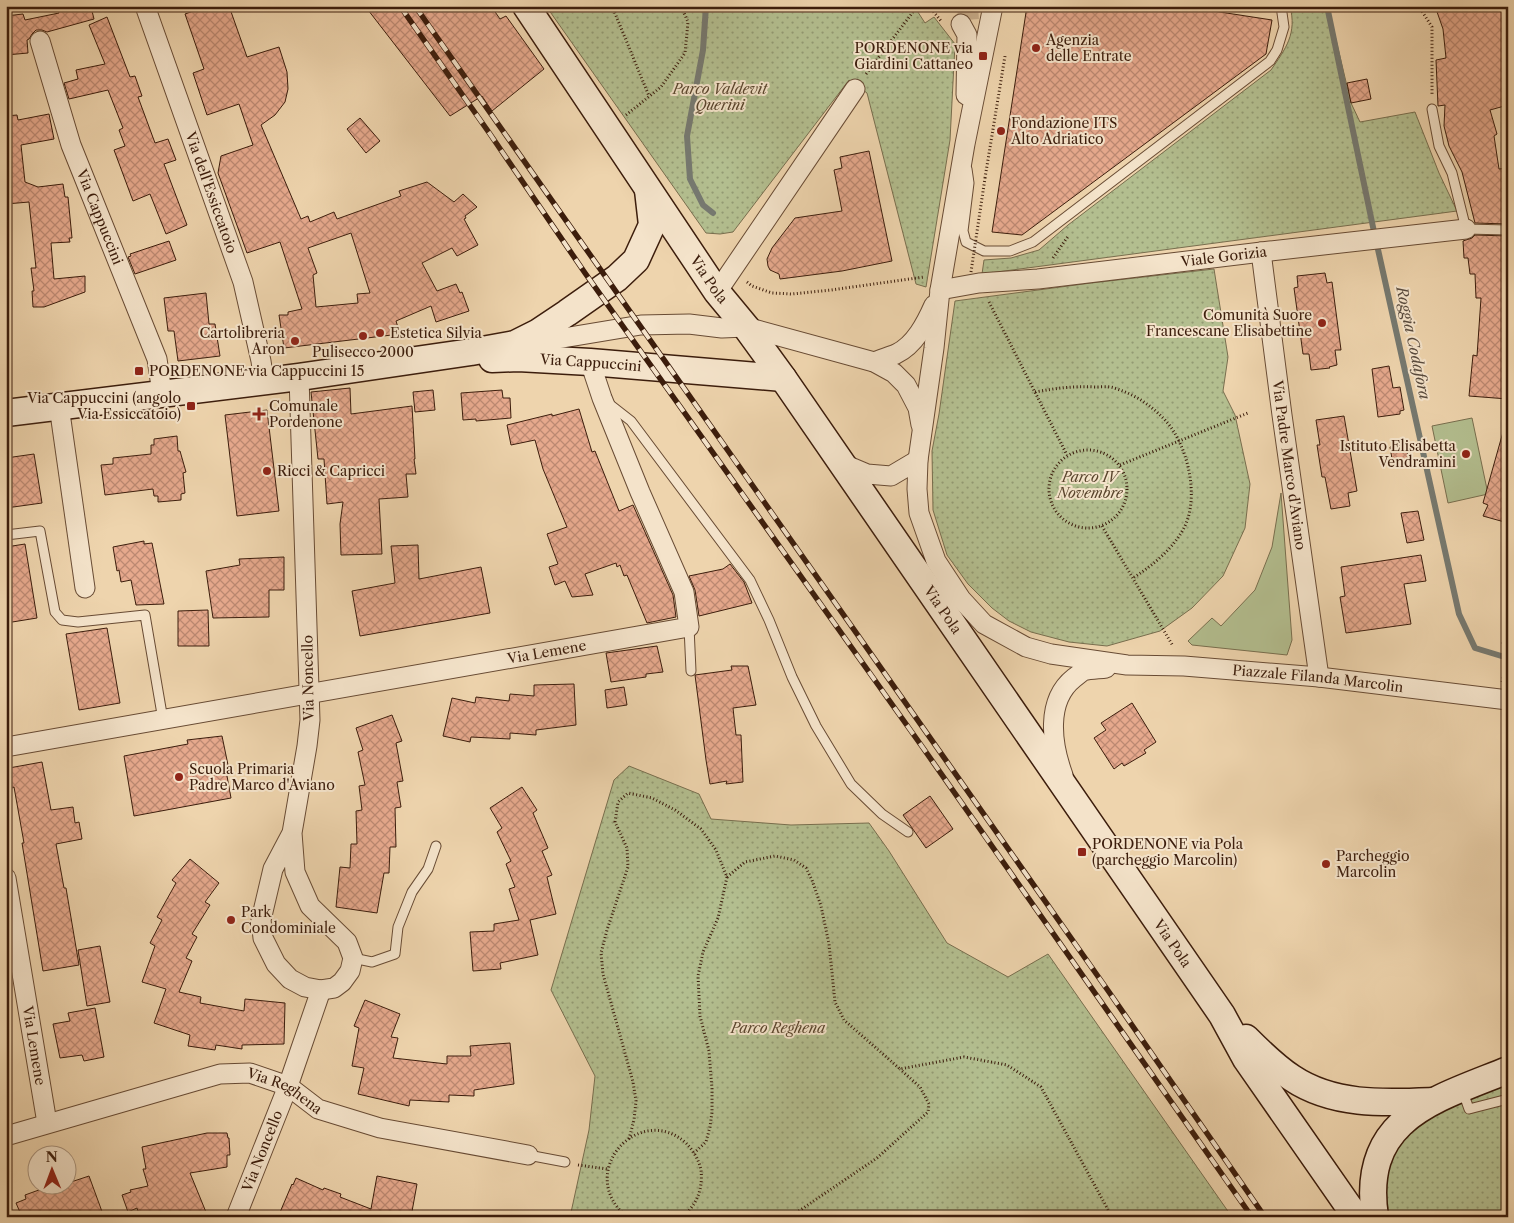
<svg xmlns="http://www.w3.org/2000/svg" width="1514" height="1223" viewBox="0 0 1514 1223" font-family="'Libre Caslon Text',serif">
	<defs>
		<pattern id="park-dots" width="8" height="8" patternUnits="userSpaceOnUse" patternTransform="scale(1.25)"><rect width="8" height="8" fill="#b3be8f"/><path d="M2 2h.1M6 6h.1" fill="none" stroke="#939a73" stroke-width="1.8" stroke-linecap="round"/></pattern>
		<pattern id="building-cross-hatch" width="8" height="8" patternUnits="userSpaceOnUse" patternTransform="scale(1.25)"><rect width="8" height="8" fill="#e6a98d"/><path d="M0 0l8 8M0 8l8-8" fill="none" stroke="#bc8972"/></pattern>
	</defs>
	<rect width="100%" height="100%" fill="#eed4ad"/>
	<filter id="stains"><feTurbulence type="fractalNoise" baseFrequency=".004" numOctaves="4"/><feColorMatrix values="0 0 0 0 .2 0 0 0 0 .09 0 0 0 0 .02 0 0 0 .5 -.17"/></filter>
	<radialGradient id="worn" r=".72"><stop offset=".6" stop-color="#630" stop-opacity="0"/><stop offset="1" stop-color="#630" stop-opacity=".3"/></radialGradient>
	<!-- green -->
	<g fill="#b3be8f" stroke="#786e4e">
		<path d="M1472 418 1488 494 1448 503 1432 426Z"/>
		<path d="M1281 493 1292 640 1287 655 1192 645 1188 641 1212 618 1221 626 1255 590 1272 547Z"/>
	</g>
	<!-- park -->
	<g fill="url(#park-dots)" stroke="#786e4e">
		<path d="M546 6H914L925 23 934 17 955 44 950 140 926 287 916 284 867 93 849 80 733 232 720 234 706 233Z"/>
		<path d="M1290 6H1328L1351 103 1360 122 1415 112 1439 173 1457 211 982 274 984 260 1011 258 1039 250 1068 225 1271 70C1286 48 1297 34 1290 6Z"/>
		<path d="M1214 269 1228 357 1223 391 1235 415 1250 484 1245 528 1223 576 1192 608 1160 631 1107 646 1069 642 1031 632 1009 621 992 608 968 584 947 555 933 510 932 451 939 414 955 301 1091 283Z"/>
		<path d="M629 766 699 794 711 819 791 825 869 823 889 851 947 943 1008 977 1048 954 1232 1217H570L589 1130 595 1076 551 990 614 780Z"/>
		<path d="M1508 1081V1217H1386L1382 1189 1388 1161 1405 1135 1445 1109Z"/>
	</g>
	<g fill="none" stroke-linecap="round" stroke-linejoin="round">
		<!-- stream -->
		<g stroke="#767970" stroke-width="6">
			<path d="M706 6 703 50 687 136 690 179 703 205 713 213"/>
			<path d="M1327 6 1373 227 1459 614 1475 648 1508 658"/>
		</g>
	</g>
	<!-- building -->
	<g fill="url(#building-cross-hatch)" stroke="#3c1d0c" fill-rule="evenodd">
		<path d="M57 6H73L74 10 91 7 94 19 47 32 42 30H36L32 34 29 39 27 40 28 53 6 55V16L23 14 25 20 59 13Z"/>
		<path d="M207 6H229L247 57 279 47 287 72 288 89 285 102 275 115 261 125 301 219 308 216 310 222 334 212 337 219 401 196 399 191 427 182 454 202 463 194 477 207 465 216 466 218 464 219 478 245 457 256 452 248 422 263 437 291 456 284 460 293 462 292 469 311 436 322 431 306 396 321 400 334 284 348 279 315H288V312L302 309 280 242 247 253 218 173 221 156 253 145 239 104 207 115 193 73 204 69 185 14ZM351 233 370 293 357 294 358 303 316 307 313 275 317 273 308 248Z"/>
		<path d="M365 6H491L500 19 506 16 544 69 492 111 482 96 450 116Z"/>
		<path d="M1027 6H1181L1272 20 1266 54 1022 235 992 232Z"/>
		<path d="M1435 6H1508V105L1490 110 1497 134 1494 136 1499 169 1508 168V224L1475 223 1462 172 1449 146 1444 126 1445 105 1438 106 1436 60 1446 58 1443 29Z"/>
		<path d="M107 17 130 77 135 76 142 96 138 97 155 143 168 139 176 160 164 164 187 225 166 234 150 194 133 201 114 150 125 146 119 130 123 128 108 90 69 99 64 83 78 79 76 70 105 64 89 25Z"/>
		<path d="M1367 79 1371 99 1351 103 1347 83Z"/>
		<path d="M49 114 54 139 21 145 25 182 38 187 63 184 65 197H68L72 238H69L70 242 51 243 54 279 85 276V292L44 307H33L32 291H34L31 268H36L29 202 6 204V116L17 115 18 120Z"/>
		<path d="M360 118 380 141 366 153 347 129Z"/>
		<path d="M869 151 892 261 842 271 780 279 779 274 770 270 768 266 767 259 772 248 795 218 842 211 834 170 842 168 840 157Z"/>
		<path d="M1475 235 1508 236V257L1505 283H1508V399L1469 396 1473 355 1477 356 1481 298H1476L1475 274H1470L1468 258H1464L1463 241 1472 238Z"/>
		<path d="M169 241 176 260 135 274 128 257 131 256 130 254Z"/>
		<path d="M1325 273 1327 283 1332 282 1341 350H1335L1337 365 1329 367 1330 368 1311 370 1309 354H1303L1294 288 1298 287 1297 276Z"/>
		<path d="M206 293 209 324H215L220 356 178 361 174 331H168L164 298Z"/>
		<path d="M1389 366 1393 388 1400 387 1404 410 1400 411V414L1378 417 1372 369Z"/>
		<path d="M350 388 351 414 412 406 415 459H414L416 474H406L408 497 379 499 382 554 341 555 340 524 343 502 327 504 324 459H318L311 392Z"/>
		<path d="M433 390 435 410 415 412 413 392Z"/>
		<path d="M502 390 503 398H510L511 418 476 421V419L463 420 461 393Z"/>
		<path d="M579 409 592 452 595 451 619 511 633 505 673 595 676 617 647 623 627 575 624 576 620 565 617 567 616 563 585 574 593 595 572 597 565 581 555 585 549 567 558 564 547 534 567 527 543 469 535 440 511 445 507 425 552 414V416Z"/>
		<path d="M267 410 279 511 237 516 225 415Z"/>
		<path d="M1344 416 1357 491 1348 493 1350 506 1331 509 1325 477H1322L1317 445H1320L1316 420Z"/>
		<path d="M1503 432 1508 433V523L1483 516 1488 505 1483 503Z"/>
		<path d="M177 436 178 451H180L186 472 183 473 185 493 181 494V500L158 502V496H154L153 489 105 495 101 465 113 464V458L151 454V445H154V439Z"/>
		<path d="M1406 444 1409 462 1393 465 1390 447Z"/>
		<path d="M34 454 42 503 6 508V458Z"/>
		<path d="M1418 511 1424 540 1407 543 1401 513Z"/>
		<path d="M144 541V544L152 543 164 604 136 605 131 580 121 582 119 570 117 571 113 547Z"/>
		<path d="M25 544 37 618 6 623V547Z"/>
		<path d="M418 545 419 579 481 567 490 613 360 636 352 591 395 583 391 546Z"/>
		<path d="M1421 555 1426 581 1404 584 1411 624 1346 633 1340 597 1345 596 1341 567Z"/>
		<path d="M284 557V590H269V617L213 618 206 571 240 565 239 559Z"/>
		<path d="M730 564 744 582 752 603 699 616 695 590 689 576 723 569Z"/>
		<path d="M208 610 209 646H178V611Z"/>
		<path d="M107 628 120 703 79 710 66 634Z"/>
		<path d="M657 646 663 672 646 674V677L611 682 606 653Z"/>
		<path d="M731 666H748L756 705 733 708 736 735H741L743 782 726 784 727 781 710 784 706 760 695 675 732 670Z"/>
		<path d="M574 684 576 725 536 730V735L510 733V739L471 737 470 742 443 736 452 698 475 703 476 697 509 701 510 694 534 696V685Z"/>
		<path d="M624 687 627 705 607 708 605 690Z"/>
		<path d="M1132 703 1156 742 1144 750 1146 753 1124 766 1122 763 1114 769 1094 738 1106 730 1101 723Z"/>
		<path d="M392 715 402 741 396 743 403 781 397 782 401 807 395 808 396 847H390L389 873H384L377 913 336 907 340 867 350 868 351 844H357L356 811 362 810 359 786 365 785 358 752 363 750 356 728Z"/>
		<path d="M222 736 228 765H225L231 798 134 816 124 756 188 744 187 740Z"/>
		<path d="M42 762 51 810 73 807 75 823 79 822 82 839 56 844 64 888H66L79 965 43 971 22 843H24L14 787 12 788 9 768Z"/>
		<path d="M522 787 537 810 533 813 548 848 542 851 552 875 547 877 556 914 530 920 538 955 500 963 501 969 473 971 470 932 494 931V924L519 920 509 889 515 887 506 864 511 861 497 832 502 828 490 808Z"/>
		<path d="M930 796 953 829 926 848 903 815Z"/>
		<path d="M190 859 219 883 205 902 210 905 192 934 197 937 186 958 192 961 179 992 201 997 200 1003 244 1011 245 999 285 1003 284 1044 242 1045V1049L216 1045 215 1050 188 1046 190 1035 154 1023 166 989 142 982 155 946 150 943 162 920 157 917 176 883 172 880Z"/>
		<path d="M100 946 110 1002 87 1006 78 950Z"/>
		<path d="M365 1000 400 1014 391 1037 398 1038 393 1058 447 1064V1056H471L470 1046 510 1043 514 1084 474 1090V1096L449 1095V1102L410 1100 409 1106 358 1094 364 1068 352 1066 359 1028 354 1026Z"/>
		<path d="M95 1008 104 1057 84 1061 82 1055 60 1058 53 1024 70 1021 68 1013Z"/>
		<path d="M207 1133H227L228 1138H229L230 1155H227V1167L190 1173 208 1217H140L137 1208 128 1212 122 1195 131 1192 130 1190 148 1186 143 1169H146L142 1147Z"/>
		<path d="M89 1176 104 1217H22L16 1203 26 1199 25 1195 50 1186H68V1183Z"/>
		<path d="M377 1176 417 1184 411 1217H278L292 1184 293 1185 296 1178 323 1190 324 1188 341 1194 340 1197 371 1209Z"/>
	</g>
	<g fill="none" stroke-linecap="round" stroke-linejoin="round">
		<!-- street-tunnel -->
		<path stroke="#caaf8d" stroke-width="19" stroke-dasharray="19 9" stroke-linecap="butt" d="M960 6 971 10 986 9"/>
		<defs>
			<g id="lane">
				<path d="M1432 109 1439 146 1452 173 1466 229 1508 230"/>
				<path d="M967 169 969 183 963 231 966 242 984 251H1010L1033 242 1270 61 1277 50 1284 27 1281 6"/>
				<path d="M608 403 631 421 750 580 769 620 792 677 816 726 851 784 882 814 908 832"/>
				<path d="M6 535 40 531 55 612 62 620 78 622 145 615 163 720"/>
				<path d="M689 627 691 671"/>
				<path d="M353 958 372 962 395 954 398 927 412 892 428 869 436 846"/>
				<path d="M1463 1092 1469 1109 1508 1099"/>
				<path d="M528 1155 565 1162"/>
			</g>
			<g id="street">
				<path id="s1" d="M145 6 243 282 261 361 264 381"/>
				<path id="s2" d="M993 6 965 144 940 290 934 348 918 460 917 489 919 513 936 561 961 599 984 624 1026 647 1051 654 1127 665 1184 666 1319 677 1508 700"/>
				<path d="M961 24 967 35 966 95"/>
				<path id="s3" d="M40 41 71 145 157 359 162 393"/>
				<path id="s4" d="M1261 252 1282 415 1319 677"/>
				<path id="s5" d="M940 290 979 283 1038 279 1270 251 1466 229"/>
				<path d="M717 292 855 89"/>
				<path d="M525 343 545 341 641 325 689 324 722 328 746 327 874 362 894 373 906 385 918 408 921 425"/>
				<path d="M874 362C881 359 889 357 896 354 915 345 926 323 934 305"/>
				<path d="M59 406 85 588"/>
				<path d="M841 463 867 474 891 476 918 460"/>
				<path id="s6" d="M6 747 689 627 684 592 640 492 602 398 590 362"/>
				<path d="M1063 775C1052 745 1045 701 1074 678 1077 676 1080 673 1083 671 1090 669 1099 669 1106 668"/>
				<path d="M292 833 273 869 261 920 263 938 276 964 290 979 305 987 321 990 334 988 342 982 350 971 353 958 347 942 310 906 295 872 292 833 307 746 310 720 299 377"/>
				<path id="s7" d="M6 878 47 1123"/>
				<path id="s8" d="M6 1136 220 1074 250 1073 288 1086 318 1109 380 1128 528 1155"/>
				<path id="s9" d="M236 1217 288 1086 321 990"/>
			</g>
			<g id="secondary">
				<path id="s10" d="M526 6 717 292 746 327 783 378 1222 1015 1246 1059 1356 1217"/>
				<path id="s11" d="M492 359 518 358 590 362 783 378"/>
				<path d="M6 413 299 377 471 352 515 344 537 333 567 313 617 278 636 260 652 225 648 190"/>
				<path d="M1246 1038C1260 1052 1275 1067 1292 1078 1334 1106 1385 1103 1433 1101"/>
				<path d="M1375 1217C1360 1118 1434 1100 1508 1070"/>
			</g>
		</defs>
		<!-- lane casing -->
		<use href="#lane" stroke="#684b34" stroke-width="11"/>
		<!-- street casing -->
		<use href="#street" stroke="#684b34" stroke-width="21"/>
		<!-- secondary casing -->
		<use href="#secondary" stroke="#3c1d0c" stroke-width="29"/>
		<!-- path -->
		<g stroke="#3c1d0c" stroke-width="3" stroke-dasharray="1 2.5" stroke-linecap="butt">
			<path d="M612 6 649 96"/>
			<path d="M929 6 941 21"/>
			<path d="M1414 6 1420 8 1432 27V95"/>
			<path d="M866 74 913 12 923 6"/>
			<path d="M626 115 661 87 685 53 688 22 681 6"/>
			<path d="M985 178 1005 56"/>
			<path d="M1053 258 1069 235"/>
			<path d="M747 282 752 286 772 293 792 294 831 290 924 277"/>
			<path d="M989 302 1067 455"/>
			<path d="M1035 392C1057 388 1073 386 1095 387 1101 387 1109 386 1114 388 1134 394 1151 405 1165 420 1188 445 1200 497 1184 528 1172 550 1153 565 1133 578"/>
			<circle cx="1088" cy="489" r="39"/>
			<path d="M1120 465 1248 413"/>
			<path d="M1102 526 1173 646"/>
			<path d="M1502 642 1508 645"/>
			<path d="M1502 682 1508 660"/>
			<path d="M727 877 745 862 775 856 794 860 806 868 812 880 821 906 829 944 835 1002 844 1020 900 1069 964 1057 1007 1065 1041 1087 1112 1217"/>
			<path d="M1502 1134 1508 1133"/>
			<path d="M629 1139 634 1120 636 1101 633 1082 603 974 601 953 607 930 628 867 627 848 615 822 618 802 628 793 652 798 675 810 701 829 716 850 727 877 718 918 703 952 698 976 700 1016 709 1051 712 1089V1112L710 1127 706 1142 694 1153"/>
			<path d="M578 1165 607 1169"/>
			<path d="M627 1217C574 1173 639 1101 686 1143 693 1150 699 1160 701 1170 703 1189 697 1205 682 1217"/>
			<path d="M790 1217 877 1158 928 1112 929 1104 920 1087 900 1069"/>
		</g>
		<!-- lane -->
		<use href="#lane" stroke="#f4e3ca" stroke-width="9"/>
		<!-- street -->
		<use href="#street" stroke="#f4e3ca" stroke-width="19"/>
		<!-- secondary -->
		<use href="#secondary" stroke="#f4e3ca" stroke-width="26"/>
		<defs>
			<g id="rail">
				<path d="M400 6 490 134 585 273 921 745 1252 1217"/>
				<path d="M415 6 1109 992 1265 1217"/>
			</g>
		</defs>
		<!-- rail casing -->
		<use href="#rail" stroke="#3c1d0c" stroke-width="5.5"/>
		<!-- rail -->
		<use href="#rail" stroke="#f4e3ca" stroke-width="4" stroke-dasharray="11" stroke-linecap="butt"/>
		<!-- path-bridge -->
		<path stroke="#3c1d0c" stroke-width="3" stroke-dasharray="1 2.5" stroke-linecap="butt" d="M971 272 985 178"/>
	</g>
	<!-- markers -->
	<g fill="#8f2418" stroke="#f4e3ca" stroke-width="2">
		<circle cx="1036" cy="48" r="5"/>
		<rect x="978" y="51" width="10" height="10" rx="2.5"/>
		<circle cx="1001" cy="131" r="5"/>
		<circle cx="1322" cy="323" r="5"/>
		<circle cx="380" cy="333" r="5"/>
		<circle cx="363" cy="336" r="5"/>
		<circle cx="295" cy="341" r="5"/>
		<rect x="134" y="366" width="10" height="10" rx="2.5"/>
		<rect x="186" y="401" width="10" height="10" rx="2.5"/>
		<path d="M256.5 406.5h5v5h5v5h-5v5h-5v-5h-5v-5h5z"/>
		<circle cx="1466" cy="454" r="5"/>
		<circle cx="267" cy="471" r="5"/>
		<circle cx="179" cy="777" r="5"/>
		<rect x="1077" y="847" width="10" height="10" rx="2.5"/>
		<circle cx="1326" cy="864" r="5"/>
		<circle cx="231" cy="920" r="5"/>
	</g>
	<g text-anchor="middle" stroke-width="4" stroke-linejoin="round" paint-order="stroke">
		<!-- poi labels -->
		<g font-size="14" fill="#3c1d0c" stroke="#f4e3ca" text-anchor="start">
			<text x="1046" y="45">Agenzia<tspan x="1046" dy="16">delle Entrate</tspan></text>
			<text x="973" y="53" text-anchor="end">PORDENONE via<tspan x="973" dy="16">Giardini Cattaneo</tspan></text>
			<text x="1011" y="128">Fondazione ITS<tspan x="1011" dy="16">Alto Adriatico</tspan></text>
			<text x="1312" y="320" text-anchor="end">Comunità Suore<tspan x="1312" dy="16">Francescane Elisabettine</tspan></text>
			<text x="285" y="338" text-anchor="end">Cartolibreria<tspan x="285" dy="16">Aron</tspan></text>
			<text x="390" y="338">Estetica Silvia</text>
			<text x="363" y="357" text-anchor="middle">Pulisecco 2000</text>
			<text x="149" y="376">PORDENONE via Cappuccini 15</text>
			<text x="181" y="403" text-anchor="end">Via Cappuccini (angolo<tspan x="181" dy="16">Via Essiccatoio)</tspan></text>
			<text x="269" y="411">Comunale<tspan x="269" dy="16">Pordenone</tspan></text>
			<text x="1456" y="451" text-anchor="end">Istituto Elisabetta<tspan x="1456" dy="16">Vendramini</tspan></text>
			<text x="277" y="476">Ricci &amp; Capricci</text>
			<text x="189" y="774">Scuola Primaria<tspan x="189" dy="16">Padre Marco d'Aviano</tspan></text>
			<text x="1092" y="849">PORDENONE via Pola<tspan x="1092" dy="16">(parcheggio Marcolin)</tspan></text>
			<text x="1336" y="861">Parcheggio<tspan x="1336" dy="16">Marcolin</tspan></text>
			<text x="241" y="917">Park<tspan x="241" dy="16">Condominiale</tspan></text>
		</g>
		<!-- park labels -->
		<g font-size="14" font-style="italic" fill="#5a452d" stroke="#f4e3ca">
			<text x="720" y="94">Parco Valdevit<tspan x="720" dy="16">Querini</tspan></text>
			<text x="1090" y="482">Parco IV<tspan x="1090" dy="16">Novembre</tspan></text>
			<text x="778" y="1033">Parco Reghena</text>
		</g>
		<!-- street labels -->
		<g font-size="14" fill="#3c1d0c" stroke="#f4e3ca">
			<text dy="5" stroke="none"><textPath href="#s1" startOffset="198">Via dell'Essiccatoio</textPath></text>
			<text dy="5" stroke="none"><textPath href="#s3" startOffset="186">Via Cappuccini</textPath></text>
			<text dy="5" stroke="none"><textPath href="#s5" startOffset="286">Viale Gorizia</textPath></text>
			<text dy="5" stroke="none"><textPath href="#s10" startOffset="329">Via Pola</textPath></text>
			<text dy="5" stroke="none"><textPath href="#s11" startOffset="99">Via Cappuccini</textPath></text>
			<text dy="5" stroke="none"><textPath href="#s4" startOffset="215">Via Padre Marco d'Aviano</textPath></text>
			<text dy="5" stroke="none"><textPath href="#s10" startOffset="734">Via Pola</textPath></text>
			<text dy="5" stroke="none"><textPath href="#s6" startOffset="549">Via Lemene</textPath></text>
			<text transform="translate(308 678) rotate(-91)" y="5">Via Noncello</text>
			<text dy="5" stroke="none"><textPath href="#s2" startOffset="986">Piazzale Filanda Marcolin</textPath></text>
			<text dy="5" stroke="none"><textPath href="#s10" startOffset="1139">Via Pola</textPath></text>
			<text dy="5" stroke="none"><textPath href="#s7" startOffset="170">Via Lemene</textPath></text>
			<text dy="5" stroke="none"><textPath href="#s8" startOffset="292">Via Reghena</textPath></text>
			<text dy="5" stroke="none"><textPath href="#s9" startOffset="71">Via Noncello</textPath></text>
		</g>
		<!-- water labels -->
		<g font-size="15" font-style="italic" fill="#594b3e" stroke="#f4e3ca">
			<text transform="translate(1413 343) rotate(78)" y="5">Roggia Codafora</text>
		</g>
	</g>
	<!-- margin -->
	<rect width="1514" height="1223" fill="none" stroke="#eed4ad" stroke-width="25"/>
	<rect x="8" y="8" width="1499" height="1208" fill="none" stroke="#3c1d0c" stroke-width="2.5"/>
	<rect x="12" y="12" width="1489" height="1198" fill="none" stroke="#3c1d0c"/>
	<!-- north arrow -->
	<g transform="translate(52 1170) rotate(359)"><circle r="24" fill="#f4e3ca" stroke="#aa947e"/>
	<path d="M0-4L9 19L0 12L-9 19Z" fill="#8f2418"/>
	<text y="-8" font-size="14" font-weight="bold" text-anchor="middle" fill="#3c1d0c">N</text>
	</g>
	<rect width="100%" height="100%" filter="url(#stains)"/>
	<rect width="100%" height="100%" fill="url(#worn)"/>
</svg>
